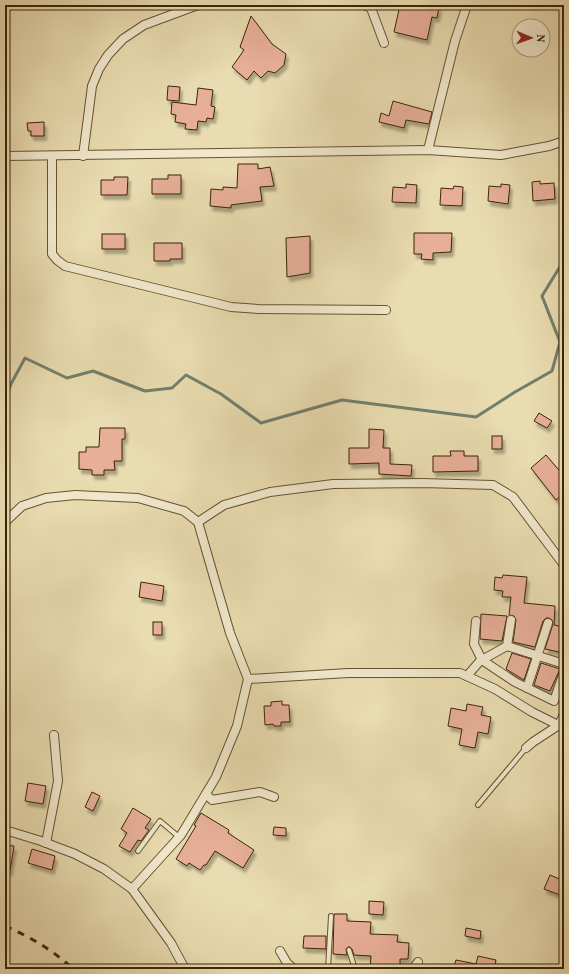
<svg xmlns="http://www.w3.org/2000/svg" width="569" height="974" viewBox="0 0 569 974" font-family="Vollkorn,serif">
	<defs>
		<filter id="shadow"><feDropShadow dx="2.5" dy="4.5" stdDeviation="1" flood-color="#0004"/></filter>
	</defs>
	<rect width="100%" height="100%" fill="#e9dcb0"/>
	<filter id="stains"><feTurbulence type="fractalNoise" baseFrequency=".005" numOctaves="4"/><feColorMatrix values="0 0 0 0 .2 0 0 0 0 .09 0 0 0 0 .02 0 0 0 .5 -.17"/></filter>
	<radialGradient id="worn" r=".72"><stop offset=".6" stop-color="#630" stop-opacity="0"/><stop offset="1" stop-color="#630" stop-opacity=".3"/></radialGradient>
	<g fill="none" stroke-linecap="round" stroke-linejoin="round">
		<!-- stream -->
		<path stroke="#727f6c" stroke-width="3" d="M5 402 11 384 25 358 67 378 93 371 145 391 172 388 186 375 221 394 261 423 342 400 476 417 515 392 552 371 560 342 542 296 564 260"/>
	</g>
	<!-- building -->
	<g fill="#e7af98" stroke="#3a2508" filter="url(#shadow)">
		<path d="M400 5H422L430 7 431 5 439 7 437 18 432 17 427 40 394 32Z"/>
		<path d="M251 16 272 44 286 54 284 65 275 73 268 71 261 78 254 71 247 80 232 67 244 50 240 47Z"/>
		<path d="M168 86 180 87 179 101 167 100Z"/>
		<path d="M198 88 213 90 211 106 215 107 213 119 207 118 206 122 198 121 197 130 185 129 186 124 175 122 176 115 171 114 172 102 196 105Z"/>
		<path d="M393 101 432 112 429 124 406 120 404 128 379 122 381 113 389 116Z"/>
		<path d="M44 122V136H31V131H28L27 123Z"/>
		<path d="M238 164H258V169L270 167 274 186 260 187 262 201 231 205V208L210 206 211 189 223 190V187L237 188Z"/>
		<path d="M168 175H181V194H152V179H168Z"/>
		<path d="M114 177H128L127 195H101V180H114Z"/>
		<path d="M540 181V184L554 183 555 199 533 201 532 182Z"/>
		<path d="M406 184 417 185 416 203 392 202 393 187 406 188Z"/>
		<path d="M501 184 510 185 508 204 488 201 489 186 501 187Z"/>
		<path d="M454 186 463 187 462 206 440 205 441 188 453 189Z"/>
		<path d="M414 233H452L451 252 433 253V260L421 259 422 254H414Z"/>
		<rect x="102" y="234" width="23" height="15"/>
		<path d="M310 236V273L287 277 286 238Z"/>
		<path d="M154 243H182V259H170V261H154Z"/>
		<path d="M539 413 552 421 547 428 534 421Z"/>
		<path d="M100 428H125V439H122V461H114L115 470H104V475H92V470L79 469V452H86V447H99Z"/>
		<path d="M369 429 384 430 383 448H390V464L412 465 411 476 379 474V463L349 464V448H369Z"/>
		<rect x="492" y="436" width="10" height="13"/>
		<path d="M450 451H464V456H478V471L433 472V456H451Z"/>
		<path d="M546 455 564 476V493L556 500 531 468Z"/>
		<path d="M503 575 527 577 524 603 555 606 554 625 564 627V653L545 649 553 624 552 620 549 618H546L543 621 535 647 513 642 516 620 514 616 509 615 511 597H502L503 591 494 590 495 577 502 578Z"/>
		<path d="M141 582 164 586 162 601 139 597Z"/>
		<path d="M481 614 507 616 502 641 480 639Z"/>
		<rect x="153" y="622" width="9" height="13"/>
		<path d="M512 653 531 659 524 680 506 669Z"/>
		<path d="M541 663 560 669 550 691 534 685Z"/>
		<path d="M282 701V705H289L290 722H281V726H274L273 724 265 725 264 706H271V702Z"/>
		<path d="M467 704 483 707 481 715 491 717 488 734 478 732 475 748 459 745 462 729 448 726 451 708 466 711Z"/>
		<path d="M28 783 46 786 43 804 25 801Z"/>
		<path d="M92 792 100 796 93 811 85 807Z"/>
		<path d="M133 808 151 819 145 828 149 830 141 841 138 840 130 852 119 846 127 833 121 829Z"/>
		<path d="M201 813 229 830 228 833 254 850 243 868 215 851 206 865H204L200 870 189 863 187 866 176 859 196 826 194 825Z"/>
		<path d="M274 827 286 828V836L273 835Z"/>
		<path d="M5 845 14 846 10 871H5Z"/>
		<path d="M32 849 55 856 52 870 28 863Z"/>
		<path d="M550 875 564 881 560 895 544 889Z"/>
		<path d="M369 901 384 902 383 915 369 914Z"/>
		<path d="M334 914H347V921L371 922 370 934 398 935 397 942 409 943 408 959H400V969H370L371 956 354 955 352 949 350 947H348L346 949 347 955 333 954Z"/>
		<path d="M466 928 481 931 480 939 465 936Z"/>
		<path d="M304 936H326V949L303 948Z"/>
		<path d="M478 956 496 960 494 969H453L456 960 476 964Z"/>
	</g>
	<g fill="none" stroke-linecap="round" stroke-linejoin="round">
		<defs>
			<g id="service">
				<path d="M478 805 526 748"/>
				<path d="M138 851 160 821 179 837"/>
				<path d="M349 950 355 969"/>
				<path d="M328 969 331 916"/>
			</g>
			<g id="minor">
				<path d="M364 5 371 8 384 43"/>
				<path d="M428 150 455 41 467 5"/>
				<path d="M5 156 428 150 501 155 549 146 564 141"/>
				<path d="M52 156V254L57 260 65 266 231 307 258 309 386 310"/>
				<path d="M83 156 92 86 99 69 108 55 123 39 144 25 198 5"/>
				<path d="M5 522 22 506 46 498 75 495 138 498 184 511 198 522 230 633 248 679 237 726 216 777 181 835 132 889"/>
				<path d="M198 522 224 505 270 492 333 484 422 483 493 485 513 497 564 565"/>
				<path d="M476 621 474 644 482 660 515 682 554 701 564 672"/>
				<path d="M507 646 511 620"/>
				<path d="M467 676 480 661 507 646 564 664"/>
				<path d="M248 679 348 673H460L495 689 532 712 564 728"/>
				<path d="M527 688 548 623"/>
				<path d="M526 748 533 742 559 725 564 714"/>
				<path d="M206 794 212 800 260 792 274 797"/>
				<path d="M5 830 41 841 75 854 104 869 132 889 171 943 185 969"/>
				<path d="M46 843 58 781 54 735"/>
				<path d="M280 951 287 963 294 969"/>
				<path d="M413 969 418 962"/>
			</g>
		</defs>
		<!-- service casing -->
		<use href="#service" stroke="#665332" stroke-width="6"/>
		<!-- minor casing -->
		<use href="#minor" stroke="#665332" stroke-width="10"/>
		<!-- service -->
		<use href="#service" stroke="#f1e8cc" stroke-width="4"/>
		<!-- minor -->
		<use href="#minor" stroke="#f1e8cc" stroke-width="8"/>
		<!-- rail -->
		<path stroke="#3a2508" stroke-width="3" stroke-dasharray="7 7" stroke-linecap="butt" d="M5 926C30 937 53 950 73 969"/>
	</g>
	<!-- margin -->
	<rect width="569" height="974" fill="none" stroke="#e9dcb0" stroke-width="20"/>
	<rect x="6" y="6" width="557" height="962" fill="none" stroke="#3a2508" stroke-width="2"/>
	<rect x="10" y="10" width="549" height="954" fill="none" stroke="#3a2508"/>
	<!-- north arrow -->
	<g transform="translate(531 38) rotate(92)"><circle r="19" fill="#f1e8cc" stroke="#a89a7e"/>
	<path d="M0-3L7 15L0 10L-7 15Z" fill="#8f2418"/>
	<text y="-6" font-size="11" font-weight="bold" text-anchor="middle" fill="#3a2508">N</text>
	</g>
	<rect width="100%" height="100%" filter="url(#stains)"/>
	<rect width="100%" height="100%" fill="url(#worn)"/>
</svg>
